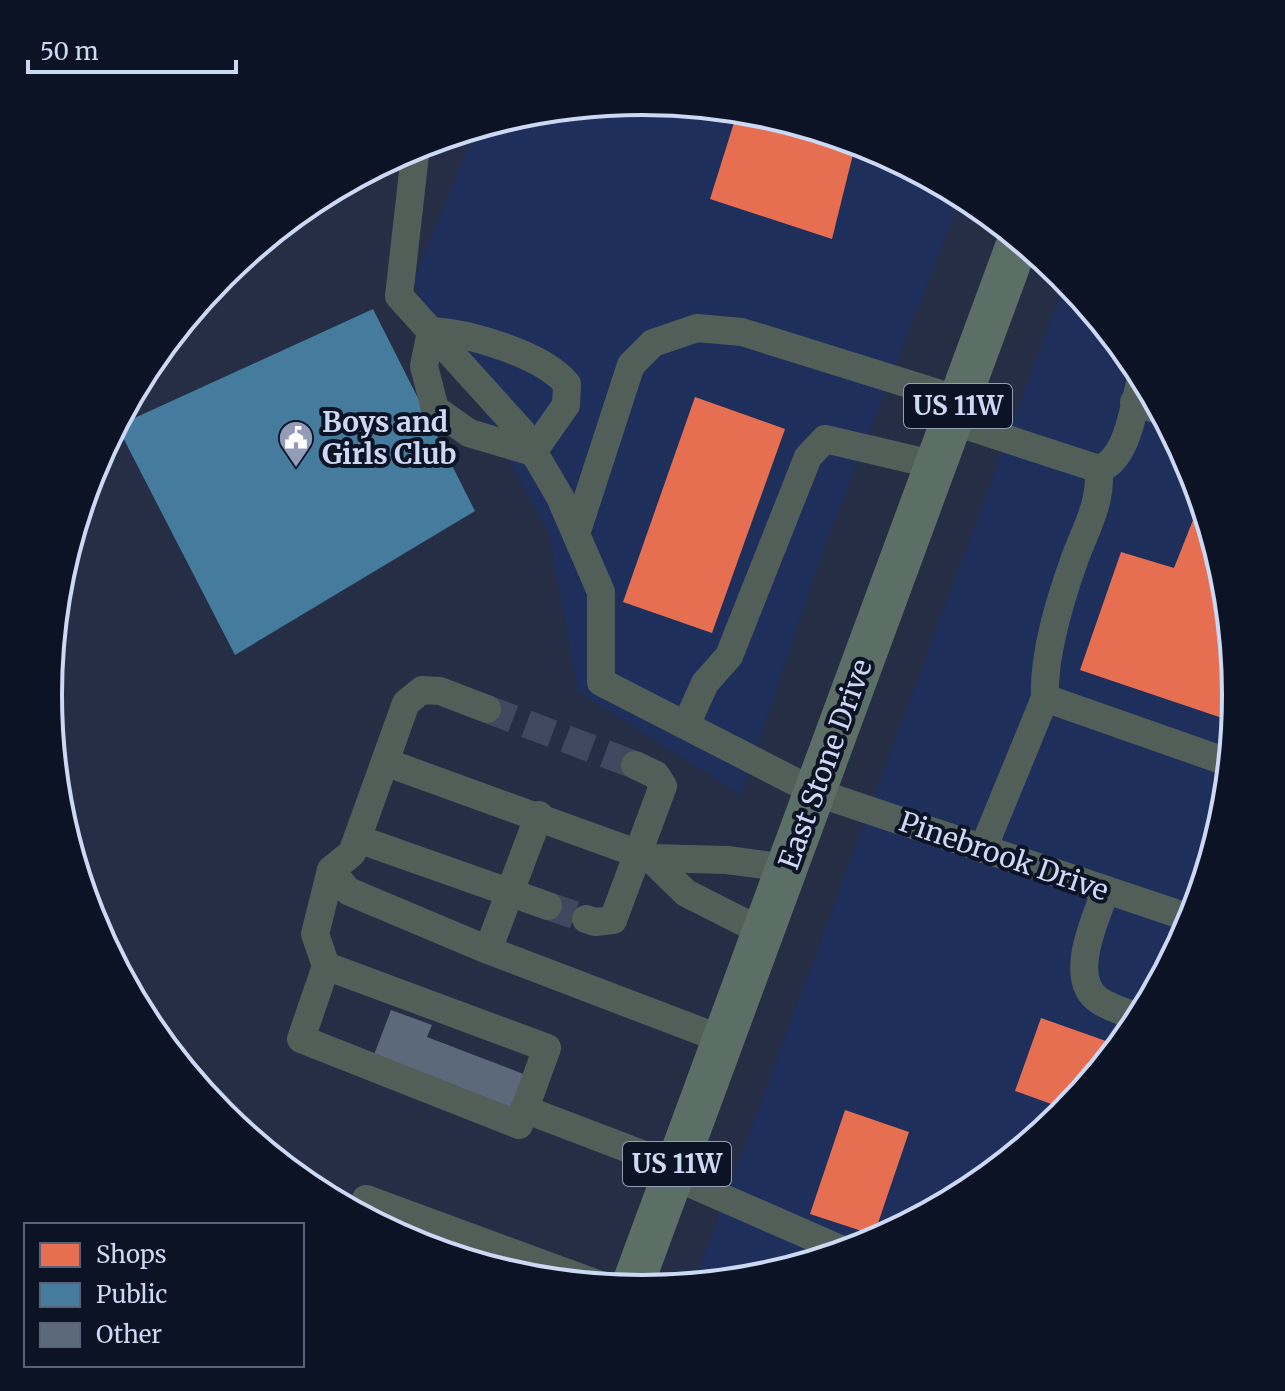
<svg xmlns="http://www.w3.org/2000/svg" width="1285" height="1391" viewBox="0 0 1285 1391" font-family="Merriweather,serif">
	<rect width="100%" height="100%" fill="#252e45"/>
	<!-- built -->
	<g fill="#1e2f5c">
		<path d="M643 101 759 113 870 146 962 196 824 547 741 795 578 691 549 534 413 282 476 128 527 112Z"/>
		<path d="M1066 279 1137 366 1192 468 1226 580 1237 696 1225 812 1192 923 1137 1026 1063 1116 972 1190 870 1245 758 1279 693 1285Z"/>
	</g>
	<!-- shops -->
	<g fill="#e76f51">
		<path d="M738 110 759 113 856 142 832 239 710 199Z"/>
		<path d="M695 397 785 429 712 633 623 602Z"/>
		<path d="M1201 500 1226 580 1237 696 1234 722 1080 670 1121 552 1174 568Z"/>
		<path d="M1041 1018 1120 1046 1068 1110 1015 1091Z"/>
		<path d="M845 1110 909 1132 874 1235 810 1214Z"/>
	</g>
	<!-- public -->
	<path fill="#457b9d" d="M373 309 475 511 235 655 117 426Z"/>
	<!-- building -->
	<path fill="#5c697b" d="M391 1010 432 1025 427 1037 526 1075 511 1113 372 1060Z"/>
	<g fill="none" stroke-linecap="round" stroke-linejoin="round">
		<!-- minor-tunnel -->
		<g stroke="#3e485f" stroke-width="28" stroke-dasharray="28 14" stroke-linecap="butt">
			<path d="M487 709 635 765"/>
			<path d="M548 906 586 919"/>
		</g>
		<!-- minor -->
		<g stroke="#525f58" stroke-width="28">
			<path d="M416 146 399 296 522 432 560 497 601 592V682L815 792 1193 919"/>
			<path d="M431 331C469 333 542 354 567 384L566 405 533 452 469 433 435 409 424 366Z"/>
			<path d="M1134 402 1161 411"/>
			<path d="M952 421 1099 469C1129 459 1134 403 1142 375"/>
			<path d="M1099 469C1101 504 1087 526 1075 558 1060 600 1043 654 1045 698L1230 763"/>
			<path d="M576 534 631 365 653 343 697 328 742 332 960 400"/>
			<path d="M686 725 705 683 729 656 808 457 825 439 936 465"/>
			<path d="M385 762 650 858 727 860 787 868"/>
			<path d="M358 839 548 906"/>
			<path d="M983 849 1045 698"/>
			<path d="M650 858 686 893 763 932"/>
			<path d="M331 870 348 891 488 950 724 1040"/>
			<path d="M1106 890C1096 917 1066 980 1100 1001 1112 1009 1128 1013 1141 1018"/>
			<path d="M586 919 595 922 613 920 663 786 656 775 635 765"/>
			<path d="M488 950 539 815"/>
			<path d="M326 966 547 1048 519 1125 301 1039 326 966 315 934 331 870 352 853 406 703 422 690 440 691 487 709"/>
			<path d="M524 1109 676 1167"/>
			<path d="M673 1176 847 1252"/>
			<path d="M360 1216 366 1199 603 1286"/>
		</g>
		<!-- highway -->
		<path stroke="#5c6f67" stroke-width="42" d="M631 1289 1019 239"/>
	</g>
	<!-- icons -->
	<defs>
		<symbol id="civic-pin" viewBox="-11 -11 22 30"><path d="M0 17L-7.5 6A9.5 9.5 0 1 1 7.5 6Z" fill="#929cb7" stroke="#0b1325"/><path d="M-.6-6.5H3V-4.5H.6V-3L4-1V1h2V6H-6V1h2V-1L-.6-3ZM-1.2 2.5V6h2.4V2.5Z" fill="#fff"/></symbol>
	</defs>
	<g fill-rule="evenodd">
		<use href="#civic-pin" x="276" y="418" width="40" height="54"/>
	</g>
	<g text-anchor="middle" stroke-width="8" stroke-linejoin="round" paint-order="stroke">
		<!-- shield labels -->
		<g fill="#0b1325" stroke="#929db6" stroke-width="2">
			<rect x="904" y="384" width="108" height="44" rx="6"/>
			<rect x="623" y="1142" width="108" height="44" rx="6"/>
		</g>
		<g font-size="26" font-weight="bold" fill="#ccd8f4">
			<text x="958" y="415">US 11W</text>
			<text x="677" y="1173">US 11W</text>
		</g>
		<!-- poi labels -->
		<g font-size="28" font-weight="bold" fill="#ccd8f4" stroke="#0b1325" text-anchor="start">
			<text x="322" y="432">Boys and<tspan x="322" dy="32">Girls Club</tspan></text>
		</g>
		<!-- street labels -->
		<g font-size="28" fill="#ccd8f4" stroke="#0b1325">
			<text transform="translate(825 764) rotate(-70)" y="10">East Stone Drive</text>
			<text transform="translate(1004 856) rotate(19)" y="10">Pinebrook Drive</text>
		</g>
	</g>
	<!-- crop -->
	<path d="M0 0H1285V1391H0ZM62 695a580 580 0 1 1 1160 0a580 580 0 1 1-1160 0Z" fill="#0b1325" fill-rule="evenodd"/>
	<path fill="none" stroke="#ccd8f4" stroke-width="4" d="M62 695a580 580 0 1 1 1160 0a580 580 0 1 1-1160 0Z"/>
	<!-- legend -->
	<rect x="24" y="1223" width="280" height="144" fill="#0b1325" stroke="#586278" stroke-width="2"/>
	<rect x="40" y="1243" width="40" height="24" fill="#e76f51" stroke="#586278" stroke-width="2"/>
	<text x="96" y="1263" font-size="24" fill="#ccd8f4">Shops</text>
	<rect x="40" y="1283" width="40" height="24" fill="#457b9d" stroke="#586278" stroke-width="2"/>
	<text x="96" y="1303" font-size="24" fill="#ccd8f4">Public</text>
	<rect x="40" y="1323" width="40" height="24" fill="#5c697b" stroke="#586278" stroke-width="2"/>
	<text x="96" y="1343" font-size="24" fill="#ccd8f4">Other</text>
	<!-- scale -->
	<path d="M28 60v12h208v-12" fill="none" stroke="#ccd8f4" stroke-width="4"/>
	<text x="40" y="60" font-size="24" fill="#ccd8f4" stroke="#0b1325" stroke-width="6" paint-order="stroke">50 m</text>
</svg>
